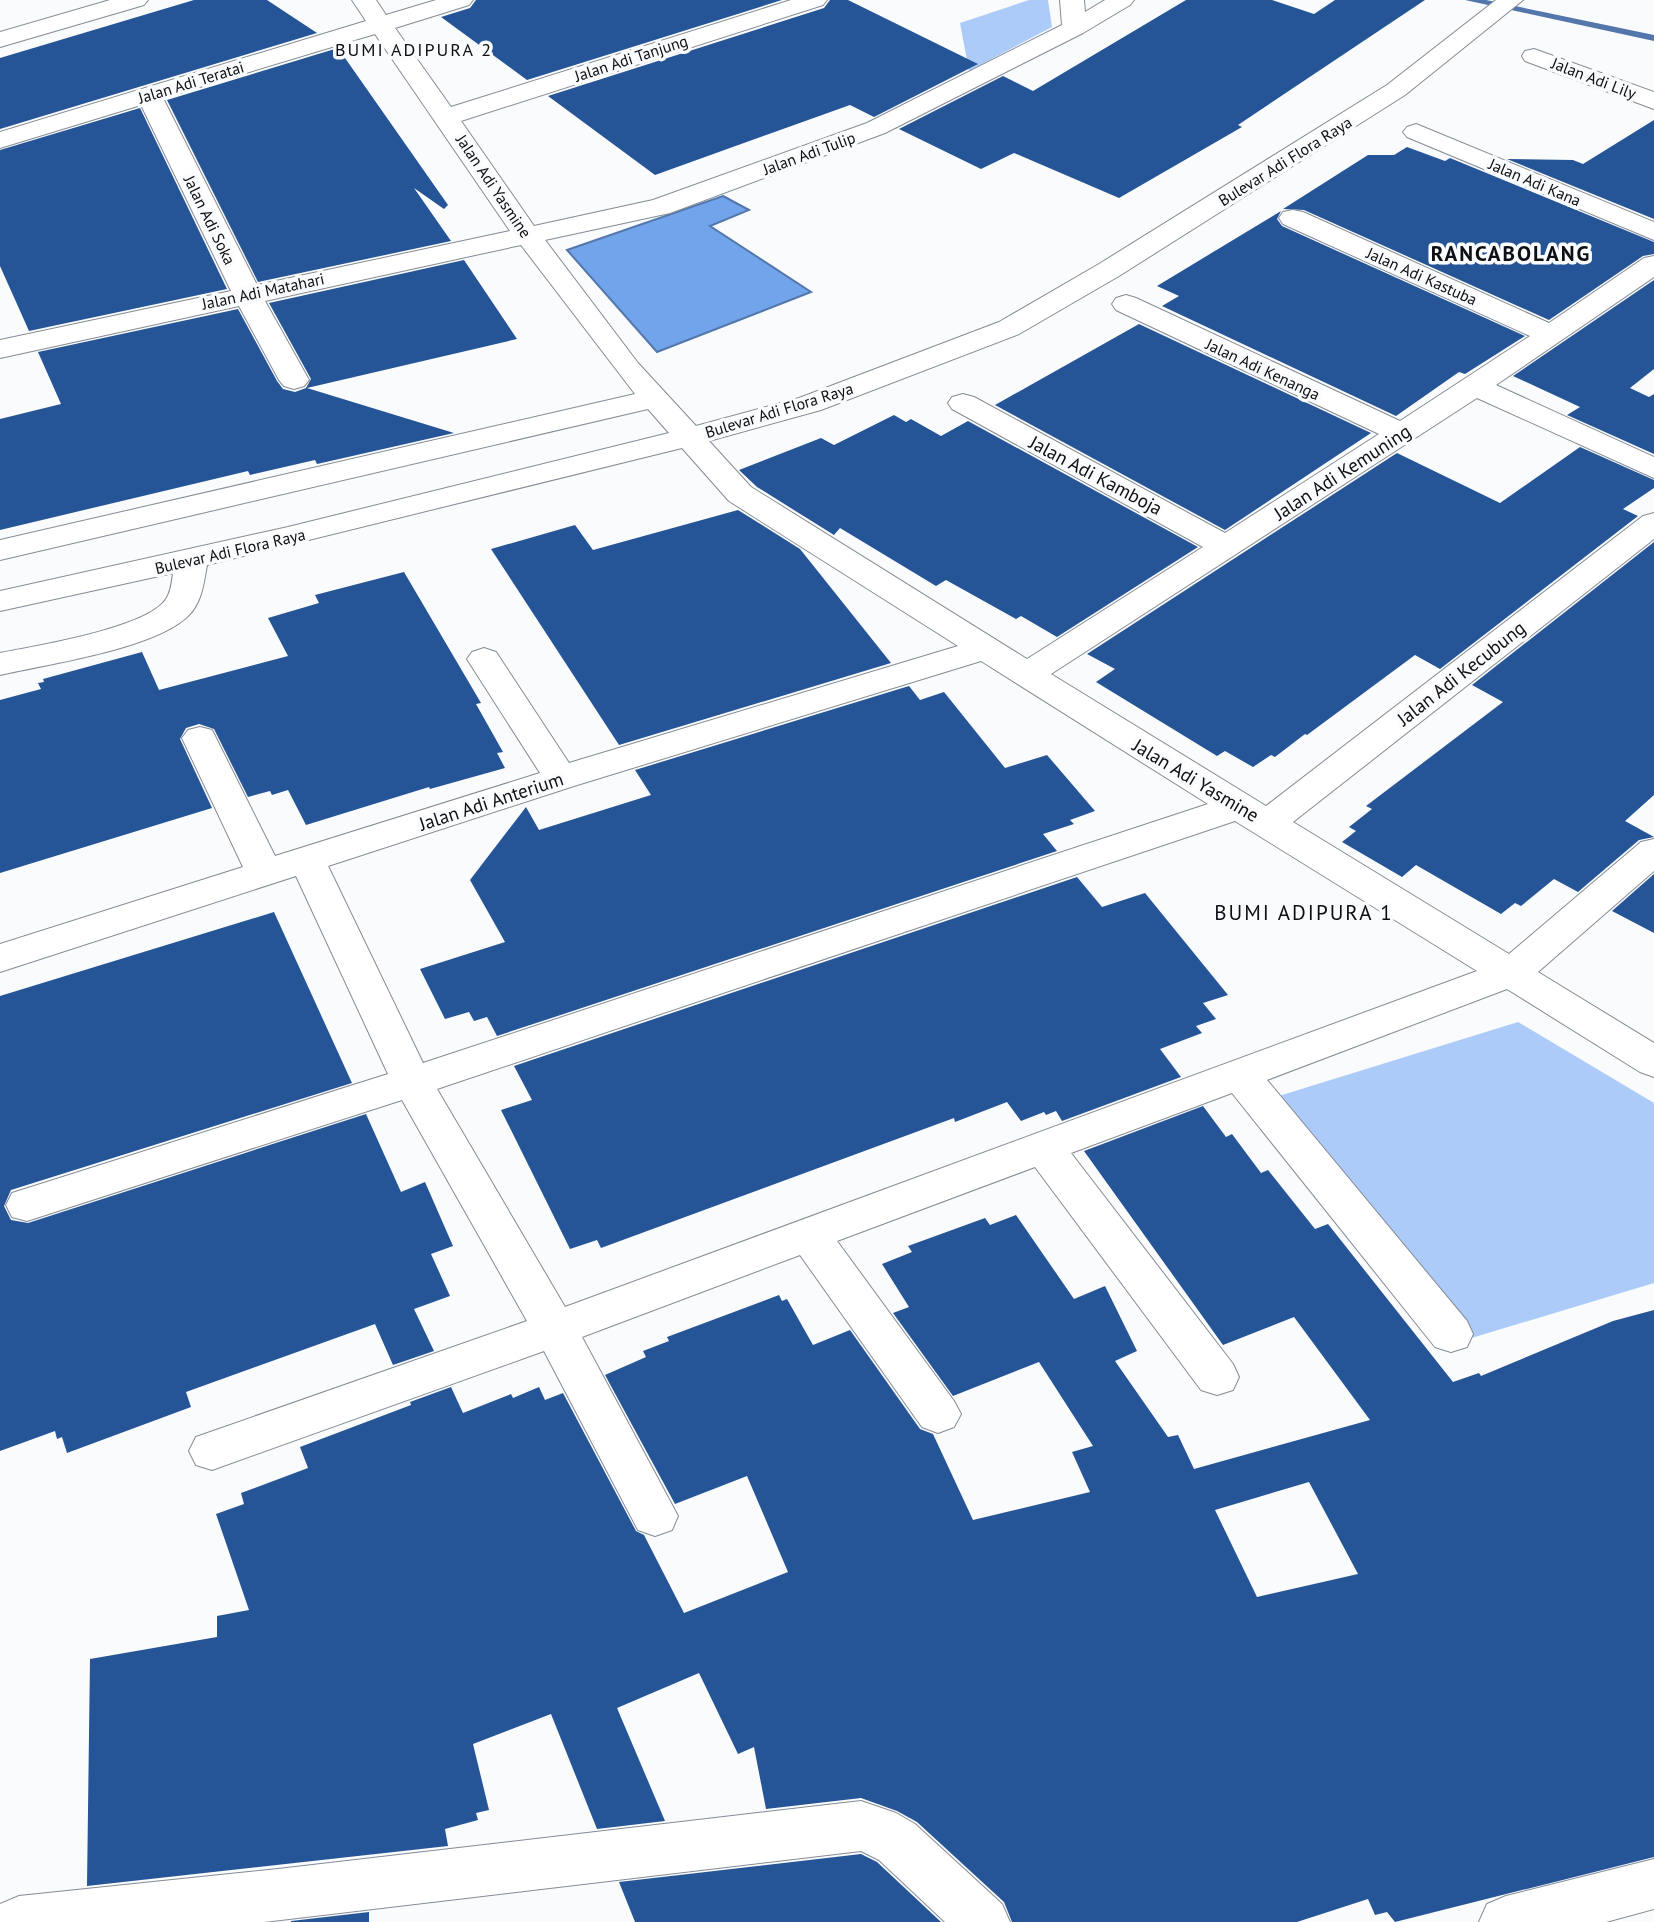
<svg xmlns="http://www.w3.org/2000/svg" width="1654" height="1922" viewBox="0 0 1654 1922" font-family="'PT Sans',sans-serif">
	<rect width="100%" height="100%" fill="#f9fbfd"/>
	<!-- green -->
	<g fill="#accbf8">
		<path d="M1029 0H1048L1052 27 969 71 960 23Z"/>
		<path d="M1518 1022 1654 1103V1283L1445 1346 1263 1101Z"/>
	</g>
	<!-- water -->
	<path fill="#72a4ec" stroke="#5377ab" stroke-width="2" d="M723 196 749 210 710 226 811 292 657 352 567 250Z"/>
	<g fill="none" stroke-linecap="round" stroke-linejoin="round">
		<!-- stream -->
		<path fill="#5377ab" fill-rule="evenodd" d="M1465 0H1486L1654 35V41Z"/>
	</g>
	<!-- building -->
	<g fill="#265597" fill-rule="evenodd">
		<path d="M194 0H267L317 33 0 129V58Z"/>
		<path d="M476 0H782L527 80 441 17 470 8Z"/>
		<path d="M830 0H848L978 64 874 117 850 105 655 175 548 96 824 8Z"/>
		<path d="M1186 0H1272L1314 14 1335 0H1425L1238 125 1242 127 1119 198 1014 153 981 169 899 129 1003 76 1033 91Z"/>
		<path d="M338 48 448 205 444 209 414 188 451 241 258 282 167 100Z"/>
		<path d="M140 108 227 289 29 331 0 266V150Z"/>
		<path d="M1654 120V219L1507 159 1573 160 1583 164Z"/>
		<path d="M1407 147 1445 161 1450 158 1654 242V254L1643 256 1549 320 1304 210 1283 209 1368 155H1394Z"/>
		<path d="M1281 211 1277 219 1282 226 1525 336 1465 374 1459 372 1396 416 1162 306 1179 296 1157 286Z"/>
		<path d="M464 260 517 339 307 388 454 433 317 464 315 460 250 475 248 471 0 530V419L61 404 38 352 238 309 277 381 283 389 295 392 306 388 311 379 269 303Z"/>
		<path d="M1654 280V369L1630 388 1649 397 1654 394V454L1567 415 1580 407 1513 376Z"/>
		<path d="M1139 324 1371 433 1225 530 995 405Z"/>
		<path d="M894 415 906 422 911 419 941 436 968 421 1198 547 1057 637 1021 616 1016 619 946 580 936 586 840 528 834 535 757 487 739 470 821 438 834 445Z"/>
		<path d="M1580 447 1654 480V488L1623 509 1638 516 1440 669 1415 655 1307 735 1305 734 1275 757 1271 755 1253 767 1225 751 1217 756 1096 682 1115 669 1087 654 1397 453 1500 503Z"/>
		<path d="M738 510 800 549 891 663 619 745 491 549 575 525 593 550Z"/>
		<path d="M1654 542V795L1625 821 1654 837 1639 840 1578 892 1554 879 1521 906 1515 903 1501 914 1416 865 1402 877 1342 842 1356 831 1349 827 1372 809 1366 806 1503 702 1472 685Z"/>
		<path d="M404 572 481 703 476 704 503 752 497 753 505 768 430 789 429 787 306 825 288 790 272 795 270 791 248 797 214 729 199 724 186 728 180 739 212 808 0 873V700L41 689 38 683 44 682 43 679 142 652 159 690 288 656 268 618 319 603 315 595Z"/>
		<path d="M909 686 920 700 944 692 1005 768 1047 755 1095 811 1070 820 1074 824 1043 834 1057 851 497 1036 487 1017 474 1021 469 1012 445 1019 420 969 505 942 470 880 526 807 539 830 651 795 635 770Z"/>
		<path d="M1654 874V933L1612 911Z"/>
		<path d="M1077 877 1102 907 1145 893 1228 995 1203 1003 1216 1019 1196 1026 1202 1033 1160 1049 1181 1077 1062 1121 1056 1111 1046 1115 1044 1112 1021 1121 1007 1102 955 1122 954 1118 601 1248 597 1240 570 1249 501 1110 532 1100 514 1066Z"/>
		<path d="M274 912 352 1083 11 1190 4 1206 11 1220 28 1223 366 1114 401 1192 425 1182 453 1246 431 1254 450 1296 414 1309 434 1351 393 1365 375 1324 186 1392 191 1407 67 1453 62 1437 57 1439 55 1431 0 1451V996Z"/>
		<path d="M1203 1106 1226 1137 1232 1134 1261 1173 1268 1170 1315 1229 1328 1224 1453 1382 1479 1373 1481 1376 1613 1321 1654 1310V1857L1395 1922 1387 1912 1375 1915 1368 1899 1297 1922H1012L1004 1902 917 1822 897 1811 861 1798 766 1809 754 1747 738 1754 699 1673 617 1708 665 1821 597 1829 551 1714 473 1744 489 1810 476 1813 478 1820 445 1829 448 1846 87 1886 90 1659 217 1637V1616L249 1610 216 1514 244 1504 241 1493 308 1468 300 1447 411 1405 410 1402 451 1387 463 1413 511 1394 513 1398 539 1387 545 1400 563 1393 636 1531 644 1535 684 1613 788 1572 747 1476 675 1504 605 1375 646 1357 643 1351 669 1341 667 1337 779 1295 782 1301 787 1299 813 1345 850 1330 920 1429 933 1434 973 1520 1090 1492 1072 1452 1093 1446 1039 1362 953 1396 893 1313 909 1307 882 1264 912 1252 908 1246 985 1218 990 1225 1016 1215 1074 1299 1105 1286 1137 1351 1115 1361 1168 1437 1178 1435 1194 1469 1370 1420 1294 1317 1223 1345 1084 1151ZM1309 1482 1358 1574 1257 1597 1215 1510Z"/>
		<path d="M861 1854 877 1862 941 1922H635L619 1882Z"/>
		<path d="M369 1912V1922H291V1921Z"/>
	</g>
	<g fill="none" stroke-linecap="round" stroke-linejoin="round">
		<defs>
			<g id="minor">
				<path d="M110 0H148L144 5 0 47V32Z"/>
				<path d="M352 0H376L386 15 436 0H473L469 5 395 28 451 107 791 0H827L823 5 461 121 534 226 653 200 867 123 1062 25 1060 0H1084L1085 12 1105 0H1134L1130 5 1083 33 885 133 670 213 545 240 638 363 696 426 799 398 999 322 1099 264 1387 85 1496 0H1523L1405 95 1119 276 1019 334 821 410 709 441 751 487 1027 659 1203 547 952 409 948 403 952 397 963 394 974 397 1225 533 1379 434 1116 310 1112 304 1116 298 1126 295 1136 298 1400 421 1530 336 1283 224 1279 218 1283 212 1293 210 1303 212 1549 323 1644 258 1654 256V277L1496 385 1654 457V478L1477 398 1051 674 1266 806 1643 516 1654 513V539L1293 822 1509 954 1641 842 1654 839V871L1538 972 1654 1043V1077L1640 1072 1507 989 1267 1080 1467 1321 1473 1334 1467 1347 1451 1352 1435 1347 1232 1093 1071 1153 1233 1364 1239 1377 1233 1390 1217 1395 1201 1390 1035 1167 837 1241 954 1401 961 1414 954 1427 938 1433 922 1427 800 1255 582 1337 678 1516 672 1530 655 1536 638 1530 544 1351 212 1470 196 1465 189 1451 196 1437 527 1321 402 1100 27 1221 12 1217 6 1205 12 1193 388 1074 296 876 0 972V944L243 867 182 738 188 730 200 727 212 730 275 856 540 773 467 659 472 652 484 648 496 652 569 763 958 646 729 501 682 448 207 565C204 582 202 602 189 615 156 649 47 664 0 675V653C35 646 148 628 166 599 171 592 172 581 173 573L0 611V591L288 527 669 433 648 409 0 560V540L635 394 521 245 265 301 309 380 304 386 294 389 284 386 279 380 239 306 0 358V340L231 291 141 105 0 148V132L366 21ZM375 34 510 231 257 285 163 98ZM981 661 1208 804 423 1063 328 866 574 786ZM1235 821 1477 971 565 1307 437 1089Z"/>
				<path d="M1534 49 1654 92V109L1525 61 1522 56 1525 51Z"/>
				<path d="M1416 124 1654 222V240L1407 137 1403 132 1407 127Z"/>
				<path d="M861 1801 896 1813 915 1824 1002 1904 1010 1922H945L879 1860 861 1851 264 1922H0V1904L19 1896 278 1869Z"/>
				<path d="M1654 1859V1909L1606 1922H1479L1487 1904 1506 1896Z"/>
			</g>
		</defs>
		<!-- minor casing -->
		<use href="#minor" stroke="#848b96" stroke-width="2"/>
		<!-- minor -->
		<use href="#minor" fill="#fff" fill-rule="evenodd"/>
	</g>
	<g text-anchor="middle" stroke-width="7" stroke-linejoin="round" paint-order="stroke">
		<!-- far-street labels -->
		<g font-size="16" fill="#0c0f13" stroke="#f9fbfd">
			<text transform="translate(631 58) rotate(-18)" y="6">Jalan Adi Tanjung</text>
			<text transform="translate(1594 78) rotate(21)" y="6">Jalan Adi Lily</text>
			<text transform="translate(191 82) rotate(-17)" y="6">Jalan Adi Teratai</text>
			<text transform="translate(809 153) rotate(-20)" y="6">Jalan Adi Tulip</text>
			<text transform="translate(1285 161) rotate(-32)" y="6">Bulevar Adi Flora Raya</text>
			<text transform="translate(1535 182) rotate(23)" y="6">Jalan Adi Kana</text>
			<text transform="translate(494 186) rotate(56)" y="6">Jalan Adi Yasmine</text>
			<text transform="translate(210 220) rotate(64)" y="6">Jalan Adi Soka</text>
			<text transform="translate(1422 276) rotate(24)" y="6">Jalan Adi Kastuba</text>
			<text transform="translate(263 291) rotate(-12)" y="6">Jalan Adi Matahari</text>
			<text transform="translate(1263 369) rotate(25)" y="6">Jalan Adi Kenanga</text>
			<text transform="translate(779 410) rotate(-17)" y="6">Bulevar Adi Flora Raya</text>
			<text transform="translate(230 551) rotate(-13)" y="6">Bulevar Adi Flora Raya</text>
		</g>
		<!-- far-neighbourhood labels -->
		<g font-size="18" letter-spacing="2" fill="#0c0f13" stroke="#f9fbfd">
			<text x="414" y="56">BUMI ADIPURA 2</text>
		</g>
		<!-- street labels -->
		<g font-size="19" fill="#0c0f13" stroke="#f9fbfd">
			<text transform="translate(1342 472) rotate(-33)" y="7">Jalan Adi Kemuning</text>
			<text transform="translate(1096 475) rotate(28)" y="7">Jalan Adi Kamboja</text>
			<text transform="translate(1461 673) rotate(-38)" y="7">Jalan Adi Kecubung</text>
			<text transform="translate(1196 780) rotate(31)" y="7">Jalan Adi Yasmine</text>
			<text transform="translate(491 801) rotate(-18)" y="7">Jalan Adi Anterium</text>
		</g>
		<!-- far-district labels -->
		<g font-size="21" font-weight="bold" letter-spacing="2" fill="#0c0f13" stroke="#f9fbfd">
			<text x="1511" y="261">RANCABOLANG</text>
		</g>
		<!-- neighbourhood labels -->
		<g font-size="21" letter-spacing="2" fill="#0c0f13" stroke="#f9fbfd">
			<text x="1304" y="920">BUMI ADIPURA 1</text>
		</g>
	</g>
</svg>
